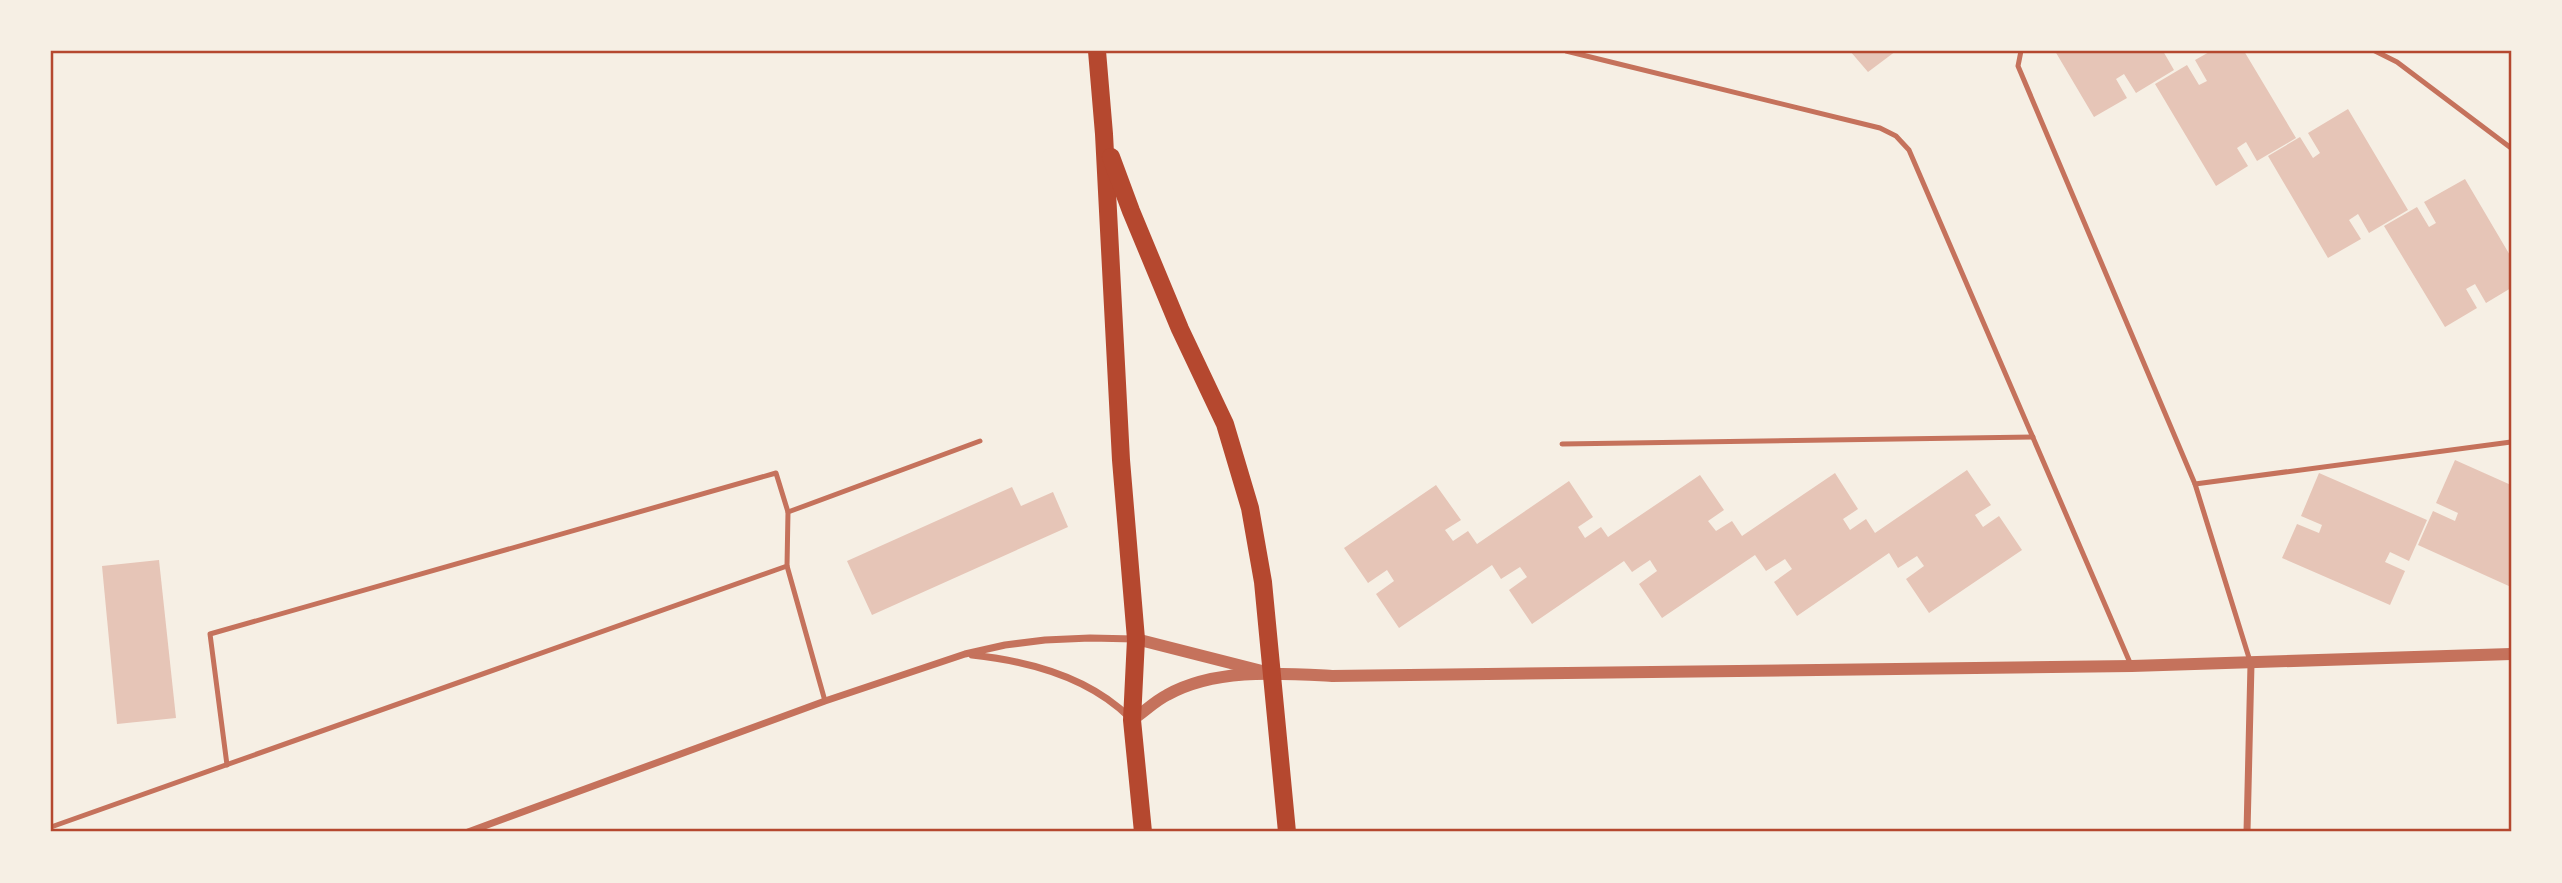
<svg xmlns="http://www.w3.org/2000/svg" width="2562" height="883" viewBox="0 0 2562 883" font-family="Manrope,sans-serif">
	<rect width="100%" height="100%" fill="#f6efe4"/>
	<!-- building -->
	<g fill="#e6c5b7">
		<path d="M1850 51H1896L1868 72Z"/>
		<path d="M2055 51H2163L2174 70 2136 93 2124 74 2116 79 2127 98 2094 117Z"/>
		<path d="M2211 51H2244L2296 138 2257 161 2246 142 2237 148 2248 166 2216 186 2155 84 2187 65 2199 85 2207 81 2195 60Z"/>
		<path d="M2348 109 2408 210 2369 233 2358 214 2349 220 2361 239 2328 258 2268 156 2300 137 2313 158 2320 153 2308 133Z"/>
		<path d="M2465 179 2511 257V288L2486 303 2475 284 2466 289 2477 308 2445 327 2384 226 2417 207 2429 227 2436 223 2424 202Z"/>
		<path d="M2455 460 2511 485V587L2418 545 2433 511 2455 521 2458 513 2436 503Z"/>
		<path d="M1967 470 1991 505 1975 515 1983 527 1999 516 2022 550 1929 613 1906 579 1924 566 1917 556 1898 568 1889 553 1797 616 1774 582 1792 569 1785 559 1766 571 1755 555 1662 618 1639 584 1657 571 1650 560 1632 572 1624 561 1532 624 1509 590 1527 577 1520 567 1501 579 1492 565 1399 628 1376 594 1394 581 1387 570 1368 583 1344 548 1436 485 1461 520 1445 530 1453 541 1468 531 1477 544 1569 481 1593 517 1578 527 1585 538 1601 527 1608 537 1700 475 1724 510 1708 521 1716 531 1732 521 1742 536 1835 473 1858 509 1843 519 1850 530 1866 519 1875 533Z"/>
		<path d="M2319 473 2427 520 2409 561 2390 552 2385 562 2405 571 2390 605 2282 558 2297 524 2319 533 2322 525 2301 516Z"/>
		<path d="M1012 487 1021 506 1053 492 1068 527 872 615 847 561Z"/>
		<path d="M159 560 176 718 117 724 102 566Z"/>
	</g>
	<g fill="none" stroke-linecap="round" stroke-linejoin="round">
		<!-- service -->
		<g stroke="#c5725c" stroke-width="5">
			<path d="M1566 51 1880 128 1896 136 1909 150 2131 665"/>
			<path d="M2021 51 2018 66 2195 484 2250 661"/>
			<path d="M2375 51 2397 62 2511 148"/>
			<path d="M1562 444 2033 437"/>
			<path d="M2195 484 2511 442"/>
			<path d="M787 566 825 701"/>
			<path d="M227 765 210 634 776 473 788 512"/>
			<path d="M51 827 787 566 788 512 980 441"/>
		</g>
		<!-- minor -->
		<g stroke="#c5725c" stroke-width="7">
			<path d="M972 655C1028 661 1090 678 1130 718"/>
			<path d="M468 832 825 701 965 654 1005 645 1045 640 1090 638 1135 639"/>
			<path d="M2247 832 2251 664"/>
		</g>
		<!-- tertiary -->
		<g stroke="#c5725c" stroke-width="12">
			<path d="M1136 639 1262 671"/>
			<path d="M1132 720C1144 712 1155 701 1167 695 1215 668 1279 673 1332 676L2132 666 2511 654"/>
		</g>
		<!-- primary -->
		<g stroke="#b5482f" stroke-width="18">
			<path d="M1097 51 1104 134 1121 460 1136 639 1132 720 1143 832"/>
			<path d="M1111 157 1131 211 1180 329 1225 424 1250 508 1263 582 1287 832"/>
		</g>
	</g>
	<!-- border -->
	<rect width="2562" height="883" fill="none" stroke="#f6efe4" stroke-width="105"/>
	<rect x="52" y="52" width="2458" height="778" fill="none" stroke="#b5482f" stroke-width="2.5"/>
</svg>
